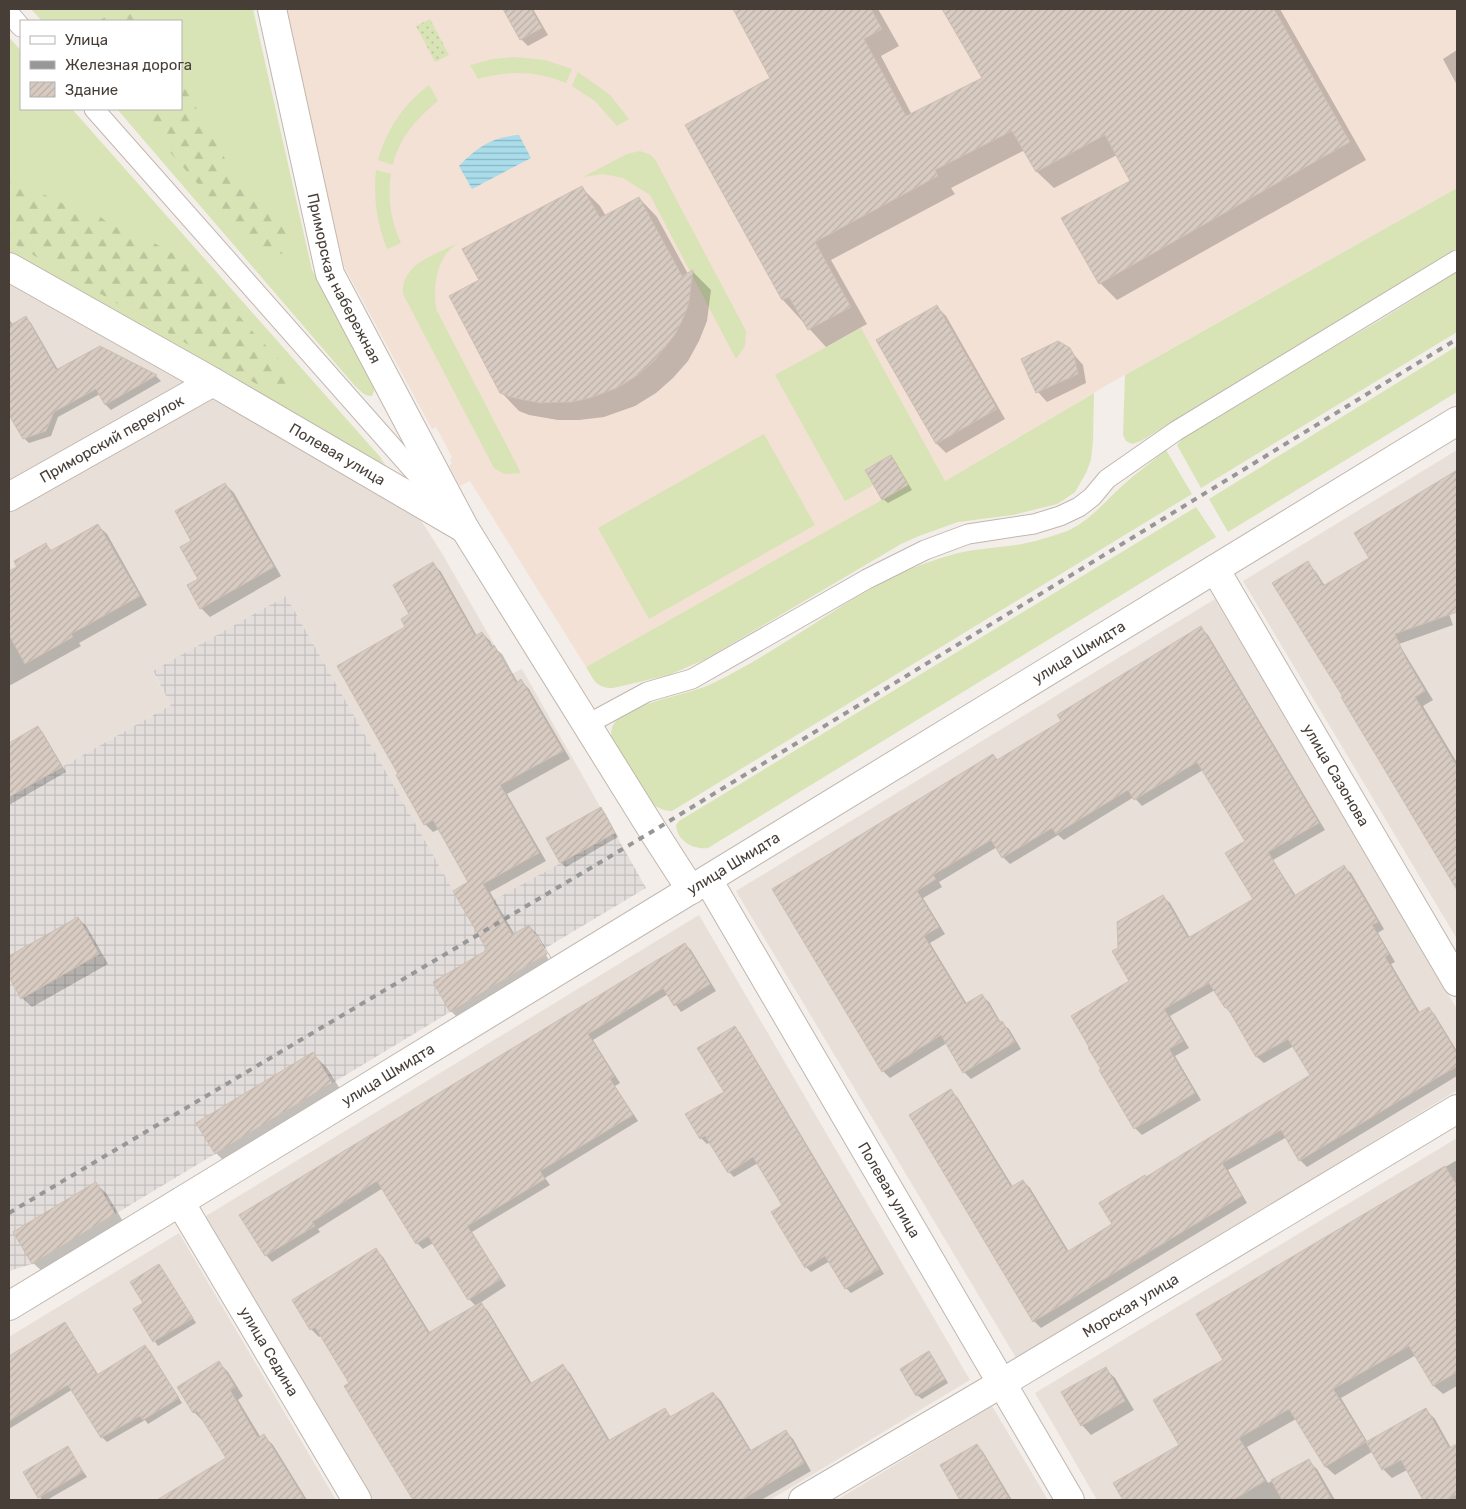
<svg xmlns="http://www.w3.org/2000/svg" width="1466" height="1509" viewBox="0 0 1466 1509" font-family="Rubik,sans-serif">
	<defs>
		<pattern id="industrial-grid" width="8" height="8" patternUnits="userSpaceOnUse" patternTransform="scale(1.25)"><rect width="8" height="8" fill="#e3dedb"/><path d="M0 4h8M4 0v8" fill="none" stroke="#c4c0bd"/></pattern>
		<pattern id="forest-firs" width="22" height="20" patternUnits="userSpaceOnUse" patternTransform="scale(1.25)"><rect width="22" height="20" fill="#d8e4b5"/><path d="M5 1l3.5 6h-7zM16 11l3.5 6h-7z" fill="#bbc59c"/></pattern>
		<pattern id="garden-dots" width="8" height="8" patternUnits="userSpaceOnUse" patternTransform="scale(1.25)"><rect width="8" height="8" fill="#d8e4b5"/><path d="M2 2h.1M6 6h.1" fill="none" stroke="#bbc59c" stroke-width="1.8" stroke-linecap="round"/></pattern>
		<pattern id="water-rules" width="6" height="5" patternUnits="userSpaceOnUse" patternTransform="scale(1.25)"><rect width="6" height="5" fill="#aaddeb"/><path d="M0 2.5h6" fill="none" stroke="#8cb5bf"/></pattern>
		<pattern id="building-hatch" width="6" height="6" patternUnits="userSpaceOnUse" patternTransform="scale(1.25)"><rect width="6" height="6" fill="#d7cbc2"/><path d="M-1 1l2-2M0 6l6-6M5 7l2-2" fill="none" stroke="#baafa7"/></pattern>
	</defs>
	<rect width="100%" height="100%" fill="#f3eee9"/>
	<!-- residential -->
	<g fill="#e7dfd8">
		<path d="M9 251 378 463H382L381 458 443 555 511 674 522 669 615 833 467 916 286 596 153 672 171 705 9 797Z"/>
		<path d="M1457 450V939L1243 581Z"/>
		<path d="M1215 599 1457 1009V1090L1018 1361 736 891Z"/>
		<path d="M699 915 970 1380 770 1500H373L201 1219Z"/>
		<path d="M1457 1138V1500H1097L1035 1393Z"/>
		<path d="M179 1233 336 1500H9V1337Z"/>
		<path d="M992 1406 1048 1500H837Z"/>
	</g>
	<!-- commercial -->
	<path fill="#f3e1d6" d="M285 9H1457V188L1112 382 945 481 937 469 586 667 470 481 460 486 449 466 452 463 450 459 452 457 436 427 432 429 344 266Z"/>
	<!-- industrial -->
	<path fill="url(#industrial-grid)" d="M286 596 467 915 615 833 646 888 544 949 546 954 215 1154 32 1264 9 1271V797L171 705 153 671Z"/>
	<!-- grass -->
	<g fill="#d8e4b5">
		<path d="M31 9H253L312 270 373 384 374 391 372 396C365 397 360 390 355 386L117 109H181V21H42Z"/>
		<path d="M9 37 21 51V109H72L381 458 382 463H378L9 251Z"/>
		<path d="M514 57 545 60 572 69 566 83C537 71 508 70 478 79L470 65 493 59Z"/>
		<path d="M578 72 610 95 629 119 617 126 595 101 572 86Z"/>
		<path d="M429 85 438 101C417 118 399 138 393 165L378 160C387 129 403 105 429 85Z"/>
		<path d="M640 151 651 155 656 161 746 331 745 346 736 359 650 195 623 178 603 174 583 177 627 154Z"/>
		<path d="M376 170 391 174C387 198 391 221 401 243L387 249C377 223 373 198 376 170Z"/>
		<path d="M1457 188V248L1141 441 1132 444 1126 441 1123 435 1125 375Z"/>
		<path d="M458 243C436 257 433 285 436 309L521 473 504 474 494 468 403 294C400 264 437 254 458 243Z"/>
		<path d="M1457 272V332L1201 488 1177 445 1188 432 1382 319Z"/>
		<path d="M861 328 945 481 1094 393 1093 440 1091 460 1086 473 1075 492 1065 499 1057 504 1013 515 958 522 919 536 901 544 706 659 669 675 613 688C596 688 594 680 586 667L908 485 891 455 865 469 874 485 845 501 775 375Z"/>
		<path d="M1457 346V392L1228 532 1209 499Z"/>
		<path d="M764 434 815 525 649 619 598 528Z"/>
		<path d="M1166 450 1192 494 672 811C653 811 642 794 634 779 625 765 602 739 615 722 626 705 689 694 709 685 774 655 831 608 895 576 917 566 940 557 963 552 978 549 993 548 1008 546 1024 545 1051 537 1067 531 1089 522 1105 501 1122 486 1136 473 1152 462 1166 450Z"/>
		<path d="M1196 507 1216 537 708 848C693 850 677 841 676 825L679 821Z"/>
	</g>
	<!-- forest -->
	<g fill="url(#forest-firs)">
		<path d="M129 9 141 16 145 21H99L116 10Z"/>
		<path d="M181 81 228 164 241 179 253 186 265 198 286 227 288 243 285 253C263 258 255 247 241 233L132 109H181Z"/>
		<path d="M9 175 26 186 64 204 98 215 112 226 134 232 174 254 188 263 216 289 252 331 287 368 293 381 291 389 286 393 275 392 260 386 9 241Z"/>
	</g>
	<!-- garden -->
	<path fill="url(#garden-dots)" d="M430 19 449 55 435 62 416 26Z"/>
	<!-- water -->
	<path fill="url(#water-rules)" d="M519 135 531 158 472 189 459 166C477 147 493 137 519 135Z"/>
	<!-- shadow -->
	<g fill="#0003" fill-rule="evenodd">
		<path d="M505 9H533L548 35 528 46 521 39Z"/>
		<path d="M735 9H878L899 46 881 56 912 115 983 78 950 20 946 9H1280L1366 160 1117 300 1100 283 1131 181 1117 155 1054 188 1036 171 1025 150 951 188 955 194 831 260 867 324 826 347 783 300 687 126 772 78Z"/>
		<path d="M1457 50V85L1443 59Z"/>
		<path d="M582 188 600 206 606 216 639 198 657 217 688 274 693 272 711 290 707 321 699 341 688 361 673 378 656 393 635 406 604 417 579 420H558L529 415 519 411 501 392 481 280Z"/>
		<path d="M937 307 946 316 1005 419 946 453 937 444Z"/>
		<path d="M26 318 31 323 58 370 100 348 156 376 161 381 111 410 106 405 100 394 58 417 51 436 29 443 24 438 11 414 9 415V319L13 325Z"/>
		<path d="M1069 349 1083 365 1086 383 1047 402 1038 392Z"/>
		<path d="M891 456 895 461 912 490 888 503 883 499Z"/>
		<path d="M1457 471V592L1444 600 1453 625 1399 644 1433 700 1423 706 1456 761H1457V888L1343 698 1344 697 1307 563 1316 572 1325 586 1370 558 1355 534Z"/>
		<path d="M225 484 234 493 281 576 210 617 201 608 199 579 193 542Z"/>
		<path d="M98 526 107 534 147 605 79 643 81 646 9 686V573L19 567 46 545 52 551Z"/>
		<path d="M433 564 441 572 477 636 482 633 490 641 493 647 502 654 518 683 521 681 529 689 570 759 507 794 546 861 490 892 515 935 529 926 537 934 554 962 459 1019 451 1011 489 950 469 883 439 829 433 832 425 824 399 774 407 627 411 615ZM533 934H536L551 959 549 960Z"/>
		<path d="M1201 628 1208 635 1325 830 1273 860 1296 896 1344 867 1351 873 1384 929 1378 933 1395 962 1391 964 1420 1013 1429 1008 1435 1015 1457 1051V1076L1307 1167 1300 1160 1287 1137 1228 1170 1247 1203 1041 1328 1034 1321 951 1091 958 1098 1013 1187 1023 1181 1030 1188 1069 1252 1114 1225 1146 1179 1312 1076 1294 1046 1264 1063 1257 1057 1232 1014 1226 1008 1215 990 1170 1016 1189 1048 1175 1056 1201 1100 1142 1135 1135 1128 1131 982 1119 949 1163 897 1170 903 1190 938 1255 899 1246 842 1203 770 1142 806 1134 797 1064 840 1058 835 1010 864 1003 857 997 847 939 882 942 887 923 898 945 934 930 943 967 1004 982 996 989 1002 1001 1023 1009 1029 1021 1049 971 1079 964 1072 947 1043 890 1078 883 1071 773 889 993 755 998 761 1063 721Z"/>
		<path d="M38 728 43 733 66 772 9 805V745Z"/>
		<path d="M600 809 605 813 618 837 566 867 561 863 547 839Z"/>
		<path d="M78 918 87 927 108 964 32 1007 22 998 9 974V957Z"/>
		<path d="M685 944 691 950 716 991 681 1012 668 994 593 1040 620 1083 615 1086 638 1121 545 1178 550 1185 472 1232 506 1286 480 1303 488 1311 532 1384 562 1366 570 1373 610 1441 664 1410 672 1417 713 1393 721 1401 752 1452 785 1431 793 1439 811 1471 761 1500H415L346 1386 351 1383 322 1335 319 1337 311 1329 376 1250 383 1257 430 1333 476 1306 469 1299 433 1243 423 1249 417 1243 383 1188 318 1229 320 1232 272 1262 266 1255Z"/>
		<path d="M734 1027 740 1033 884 1274 851 1293 846 1288 830 1261 811 1272 806 1267 784 1206 758 1163 734 1177 729 1172 710 1142 707 1144 701 1138 687 1115 725 1092Z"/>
		<path d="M313 1054 327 1068 345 1097 230 1167 216 1153Z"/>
		<path d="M1457 1160V1386L1443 1394 1434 1386 1416 1355 1341 1398 1368 1443 1426 1410 1435 1419 1451 1448 1457 1445V1500H1424L1407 1470 1392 1478 1383 1469 1373 1451 1335 1475 1326 1467 1296 1419 1247 1447 1268 1483 1308 1461 1317 1469 1335 1500H1125L1115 1483 1181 1445 1224 1361 1197 1315Z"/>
		<path d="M96 1184 106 1193 124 1223 43 1272 33 1263Z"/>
		<path d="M159 1265 163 1270 196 1323 158 1346 134 1309 145 1303Z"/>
		<path d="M65 1323 69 1328 99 1376 145 1346 150 1351 182 1403 148 1424 145 1420 107 1442 102 1437 73 1389 9 1429V1357Z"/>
		<path d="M929 1353 933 1357 948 1383 922 1399 917 1395Z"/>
		<path d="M219 1363 228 1372 243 1396 238 1400 261 1438 264 1436 273 1445 307 1500H159L228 1458 204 1420 203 1421 194 1412Z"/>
		<path d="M1105 1369 1115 1378 1134 1410 1091 1435 1082 1425Z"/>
		<path d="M977 1445 983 1452 1012 1500H962L941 1466Z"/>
		<path d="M67 1448 87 1477 47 1500H42L25 1473Z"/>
	</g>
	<!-- building -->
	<g fill="url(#building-hatch)" stroke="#cebfb3">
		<path d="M503 9H531L542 28 520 40Z"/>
		<path d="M733 9H871L882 29 864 39 906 116 982 78 942 9H1274L1350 142 1099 284 1061 218 1130 181 1105 135 1036 172 1012 131 935 170 938 176 815 242 851 307 808 330 789 297 782 300 685 125 770 78Z"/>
		<path d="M582 186 600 218 639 197 682 276 693 270 689 302 686 312 676 333 655 360 638 375 617 388 590 398 572 402 539 403 510 397 500 393 449 296 479 280 462 249Z"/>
		<path d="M937 305 997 409 936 444 876 340Z"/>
		<path d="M26 316 56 370 100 346 157 375 105 405 96 389 54 412 46 431 23 439 9 415V326Z"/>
		<path d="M1058 341 1070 348 1074 355 1078 374 1036 393 1021 359Z"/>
		<path d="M891 455 908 485 882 500 865 470Z"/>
		<path d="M1457 470V612L1395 634 1406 659 1425 691 1415 697 1457 767V890L1341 697H1343L1272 583 1308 561 1323 586 1369 558 1354 533Z"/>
		<path d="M225 483 274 567 200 609 187 585 198 579 180 547 191 541 175 511Z"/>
		<path d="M98 524 140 596 71 634 73 637 25 664 9 635V571L17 567 14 561 46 543 50 551Z"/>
		<path d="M433 562 475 636 482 632 491 647 494 645 516 683 521 679 563 751 500 785 539 853 483 884 512 935 529 925 547 954 450 1012 433 982 487 950 453 891 468 882 433 820 424 825 396 775 398 774 337 666 405 627 401 619 409 614 393 585Z"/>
		<path d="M1201 626 1319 823 1268 852 1294 896 1344 865 1378 922 1372 925 1389 954 1385 957 1418 1013 1429 1007 1457 1054V1066L1299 1161 1281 1130 1222 1163 1242 1196 1033 1322 909 1115 951 1089 1011 1187 1023 1180 1067 1252 1112 1224 1099 1203 1145 1175 1146 1177 1310 1075 1288 1039 1256 1057 1227 1007 1225 1008 1209 983 1164 1009 1183 1041 1169 1049 1195 1093 1134 1129 1099 1070 1101 1069 1088 1048 1089 1047 1071 1016 1129 981 1112 951 1118 948 1117 922 1163 895 1188 938 1253 899 1225 853 1245 841 1197 762 1134 800 1128 790 1056 834 1052 828 1002 858 991 840 933 875 936 879 917 891 939 927 924 936 965 1004 982 994 999 1022 1002 1021 1015 1042 963 1073 941 1035 882 1072 772 889 993 754 997 760 1061 721 1057 715Z"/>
		<path d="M38 726 62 767 9 797V743Z"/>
		<path d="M601 807 615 833 560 863 546 838Z"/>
		<path d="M78 917 99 954 21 999 9 977V956Z"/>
		<path d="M685 943 710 984 674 1006 663 988 588 1034 614 1076 610 1079 633 1115 540 1171 545 1179 467 1226 501 1279 468 1300 428 1236 416 1244 377 1181 312 1222 315 1226 265 1256 239 1215Z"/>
		<path d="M735 1026 879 1269 845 1289 825 1256 805 1268 771 1212 782 1205 753 1157 728 1173 705 1136 700 1139 685 1114 724 1092 697 1048Z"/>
		<path d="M313 1052 332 1083 215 1154 196 1123Z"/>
		<path d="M1445 1166 1457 1186V1372L1433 1386 1409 1346 1333 1389 1366 1442 1325 1467 1289 1409 1239 1438 1265 1481 1233 1500H1123L1113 1483 1179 1445 1153 1400 1223 1360 1196 1314Z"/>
		<path d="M96 1182 115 1214 32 1264 13 1232Z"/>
		<path d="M376 1248 428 1333 481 1302 530 1384 563 1364 608 1441 665 1408 670 1417 713 1392 750 1451 786 1430 804 1463 741 1500H413L344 1386 349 1383 315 1327 310 1330 292 1300Z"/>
		<path d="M159 1264 193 1318 153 1342 133 1309 143 1303 130 1282Z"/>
		<path d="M65 1322 97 1375 145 1345 179 1398 143 1420 140 1416 101 1438 68 1385 9 1421V1356Z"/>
		<path d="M929 1351 945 1379 916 1396 900 1369Z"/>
		<path d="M219 1361 235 1387 230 1390 258 1438 264 1434 305 1500H157L226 1458 197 1411 193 1413 177 1387Z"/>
		<path d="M1106 1367 1125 1401 1081 1426 1061 1392Z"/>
		<path d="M1426 1408 1449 1448 1457 1444V1494L1445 1500H1423L1401 1460 1382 1470 1366 1442Z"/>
		<path d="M977 1444 1010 1500H960L940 1465Z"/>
		<path d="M68 1446 83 1472 38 1498 23 1472Z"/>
		<path d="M1309 1459 1332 1500H1282L1271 1480Z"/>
	</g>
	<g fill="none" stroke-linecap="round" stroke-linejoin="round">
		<defs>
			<g id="service">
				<path d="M9 13 21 27"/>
				<path d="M94 109 443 504"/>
				<path d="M586 725 647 692 692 679 867 579 925 550 968 534 1034 524 1060 516 1079 507 1092 497 1107 479 1176 431 1457 260"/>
			</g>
			<g id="pedestrian">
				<path id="s1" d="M272 9 330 274 465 529"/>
			</g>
			<g id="minor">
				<path id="s2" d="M9 267 213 382 465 529 653 831 691 890"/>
				<path id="s3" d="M9 497 213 382"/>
				<path id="s4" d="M1215 569 1457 982"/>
				<path id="s5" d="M708 880 1070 1500"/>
				<path id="s6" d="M180 1202 357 1500"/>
				<path id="s7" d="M803 1500 1002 1383 1457 1109"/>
			</g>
			<g id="tertiary">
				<path id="s8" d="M9 1306 180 1202 1457 421"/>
			</g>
		</defs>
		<!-- service casing -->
		<use href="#service" stroke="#c1b7af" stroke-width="21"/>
		<!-- pedestrian casing -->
		<use href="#pedestrian" stroke="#c1b7af" stroke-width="30"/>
		<!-- minor casing -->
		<use href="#minor" stroke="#c1b7af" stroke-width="30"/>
		<!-- tertiary casing -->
		<use href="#tertiary" stroke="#c1b7af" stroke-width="30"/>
		<!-- service -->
		<use href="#service" stroke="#fff" stroke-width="19"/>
		<!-- pedestrian -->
		<use href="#pedestrian" stroke="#fff" stroke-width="28"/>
		<!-- minor -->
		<use href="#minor" stroke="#fff" stroke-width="28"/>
		<!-- tertiary -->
		<use href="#tertiary" stroke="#fff" stroke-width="28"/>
		<!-- rail -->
		<path stroke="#979797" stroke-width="4" stroke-dasharray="6 6" stroke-linecap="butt" d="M9 1213 653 831 1457 339"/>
	</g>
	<g text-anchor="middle" stroke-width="4" stroke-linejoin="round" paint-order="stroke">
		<!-- street labels -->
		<g font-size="15" fill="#473e38" stroke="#fff">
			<text dy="5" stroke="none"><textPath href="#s1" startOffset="280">Приморская набережная</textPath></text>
			<text dy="5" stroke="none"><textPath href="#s3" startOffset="118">Приморский переулок</textPath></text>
			<text dy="5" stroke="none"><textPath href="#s2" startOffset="378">Полевая улица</textPath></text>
			<text dy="5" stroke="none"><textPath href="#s8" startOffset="1254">улица Шмидта</textPath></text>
			<text dy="5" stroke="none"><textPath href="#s4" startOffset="239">улица Сазонова</textPath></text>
			<text dy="5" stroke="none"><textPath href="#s8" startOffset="849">улица Шмидта</textPath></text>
			<text dy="5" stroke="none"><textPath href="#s8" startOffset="444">улица Шмидта</textPath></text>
			<text dy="5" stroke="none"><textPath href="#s5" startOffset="359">Полевая улица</textPath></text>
			<text dy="5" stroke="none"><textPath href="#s7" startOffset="381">Морская улица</textPath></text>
			<text dy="5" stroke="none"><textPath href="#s6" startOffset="174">улица Седина</textPath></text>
		</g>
	</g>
	<!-- border -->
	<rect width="1466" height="1509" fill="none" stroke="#473e38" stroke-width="20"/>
	<!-- legend -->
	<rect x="20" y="20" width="162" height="90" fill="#ffffff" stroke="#b5b2af"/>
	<rect x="30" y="36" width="25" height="8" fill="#ffffff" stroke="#b5b2af"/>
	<text x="65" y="45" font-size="15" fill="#473e38">Улица</text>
	<rect x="30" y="61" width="25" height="8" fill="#979797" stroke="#b5b2af"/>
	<text x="65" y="70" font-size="15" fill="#473e38">Железная дорога</text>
	<rect x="30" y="82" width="25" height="15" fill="url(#building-hatch)" stroke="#b5b2af"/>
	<text x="65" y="95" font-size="15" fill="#473e38">Здание</text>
</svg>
